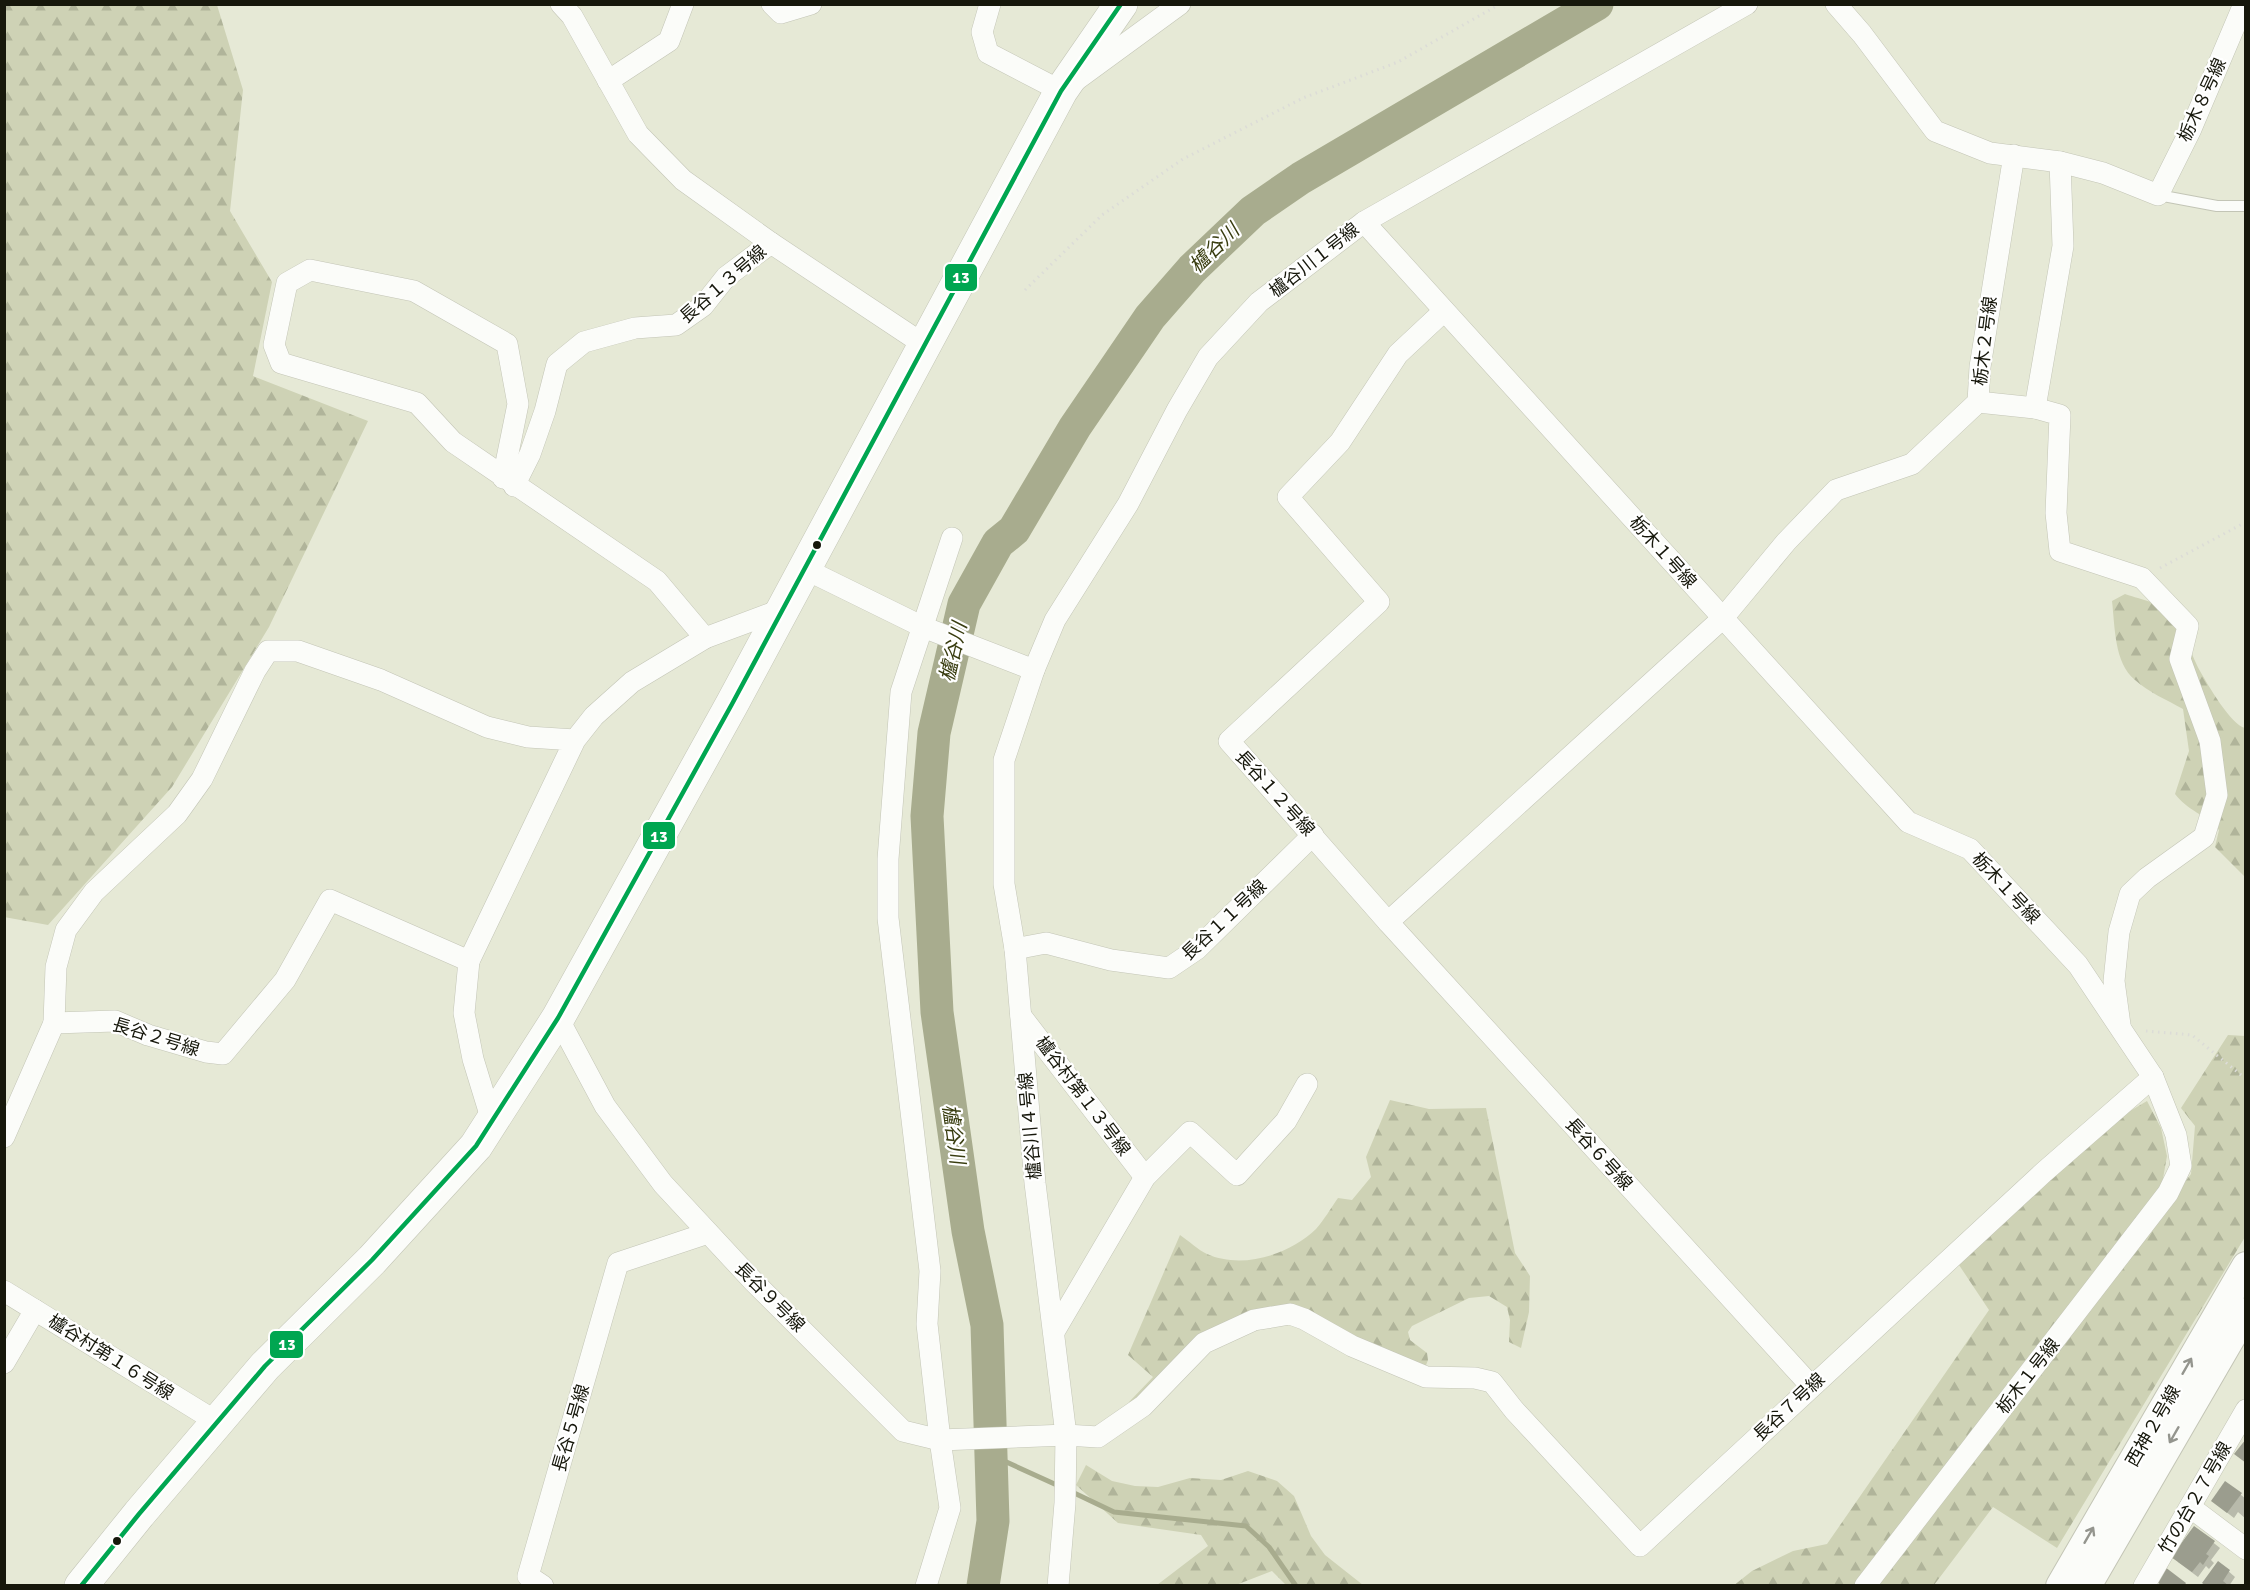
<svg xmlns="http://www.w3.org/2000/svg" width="2250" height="1590" viewBox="0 0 2250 1590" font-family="Signika,'Noto Sans JP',sans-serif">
	<defs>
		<pattern id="forest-firs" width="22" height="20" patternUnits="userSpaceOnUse" patternTransform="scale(1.5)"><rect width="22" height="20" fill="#ced2b5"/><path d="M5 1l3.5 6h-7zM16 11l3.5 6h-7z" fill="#b0b49a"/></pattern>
	</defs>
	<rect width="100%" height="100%" fill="#e6e9d6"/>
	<!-- forest -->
	<g fill="url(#forest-firs)">
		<path d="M4 5H217L243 90 230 211 272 282 253 376 368 421 269 627 172 787 48 925 4 917Z"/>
		<path d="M2125 594C2135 598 2161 603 2168 610 2185 627 2189 651 2200 671 2208 685 2231 725 2245 728V877L2215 847 2219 830C2205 814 2188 811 2175 794L2189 751 2183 709C2167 700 2148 692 2135 680 2114 663 2115 626 2112 601Z"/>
		<path d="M2228 1035 2245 1036V1237L2057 1548 1993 1507 1934 1585 1875 1586 2191 1174 2195 1126 2181 1108Z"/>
		<path d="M1390 1100 1429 1109 1486 1108 1515 1253 1530 1276 1529 1312 1521 1348 1509 1342 1510 1320 1507 1307 1489 1296 1469 1298 1412 1326 1408 1332 1410 1340 1427 1353 1428 1360 1423 1373 1252 1311 1137 1405 1129 1402 1153 1377 1128 1355 1180 1235C1189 1241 1198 1250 1207 1254 1243 1270 1290 1254 1316 1229 1324 1220 1331 1208 1338 1198L1352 1200 1371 1177 1366 1157Z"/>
		<path d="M2147 1101 2161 1128 2167 1156 2161 1190 1854 1585 1733 1586 1752 1571 1793 1551 1827 1544 1989 1310 1959 1265 2113 1121Z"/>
		<path d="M1086 1465 1112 1481 1135 1486 1158 1487 1190 1478 1221 1480 1248 1471 1277 1481 1294 1496 1311 1536 1325 1555 1363 1585H1286L1272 1571 1236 1585H1157L1208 1546 1201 1535 1118 1523 1076 1485Z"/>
	</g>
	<!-- shadow -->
	<g fill="#0003">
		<path d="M2226 1483 2246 1499V1519L2238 1512 2234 1518 2212 1501Z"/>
		<path d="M2195 1528 2220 1548 2211 1560 2214 1563 2209 1569 2206 1566 2198 1577 2178 1562Z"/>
		<path d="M2219 1563 2235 1577 2229 1586H2207Z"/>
	</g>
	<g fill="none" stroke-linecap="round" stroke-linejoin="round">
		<!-- stream -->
		<g stroke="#a8ac8e" stroke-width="5">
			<path d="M991 1455 1059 1486"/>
			<path d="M1070 1491 1114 1512 1246 1526 1269 1547 1296 1586"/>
		</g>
		<!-- river -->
		<path stroke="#a8ac8e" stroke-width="33" d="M983 1586 993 1521 987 1325 968 1231 937 1012 927 816 934 733 964 604 998 543 1014 530 1075 427 1150 317 1192 269 1253 211 1301 178 1597 4"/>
	</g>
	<!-- building -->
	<g fill="#9b9d8e">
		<path d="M2246 1439V1463L2234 1454Z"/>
		<path d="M2225 1481 2242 1493 2227 1513 2211 1501Z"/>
		<path d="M2194 1526 2215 1541 2206 1554 2209 1556 2203 1565 2200 1562 2192 1572 2171 1557Z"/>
		<path d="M2218 1561 2230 1570 2223 1581 2229 1586H2206L2202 1583Z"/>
		<path d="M2165 1567 2186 1583 2184 1586H2162L2155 1580Z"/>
	</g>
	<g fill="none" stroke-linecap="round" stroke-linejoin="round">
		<defs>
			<path id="lane" d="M2158 195 2217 206H2246"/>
			<g id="street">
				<path d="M561 4 572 16 638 134 683 180 771 243"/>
				<path d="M772 4 781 13 811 4"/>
				<path d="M990 4 982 32 988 53 1061 91 1180 4"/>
				<path d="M1836 4 1862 34 1935 131 1990 153 2060 162 2103 173 2158 195 2191 129 2244 4"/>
				<path d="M608 81 669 41 683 4"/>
				<path d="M1364 222 1908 822 1970 849 2078 965 2153 1077 2176 1135 2181 1166 2168 1193 1865 1586"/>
				<path d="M1444 311 1398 354 1340 442 1288 497 1379 602 1229 741 1388 922 1723 618 1786 542 1836 490 1912 464 1978 402 1980 367 2014 155"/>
				<path d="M1978 402 2035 408 2060 415 2056 513 2060 551 2142 578 2188 626 2180 659 2210 741 2217 795 2204 837 2147 878 2130 894 2119 932 2114 981 2120 1025"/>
				<path d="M2035 408 2063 246 2060 162"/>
				<path d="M503 478 518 404 507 344 414 291 310 270 287 283 274 345 281 363 417 403 453 442 657 581 705 638"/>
				<path d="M514 486 530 454 545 411 557 364 584 342 635 328 676 325 703 306 726 277 771 243 926 346"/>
				<path d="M805 569 923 627 1034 670"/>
				<path d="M575 740 528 737 487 727 381 680 298 651H268L255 671 202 779 177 814 94 892 66 930 56 967 54 1023 115 1021 148 1035 206 1052 223 1054 285 980 330 900 469 961 575 740 594 716 632 682 705 638 783 609"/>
				<path d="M1388 922 1811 1386"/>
				<path d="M1015 949 1046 943 1111 960 1169 968 1197 949 1313 835"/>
				<path d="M469 961 464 1013 473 1059 492 1121"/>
				<path d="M1021 1016 1145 1177"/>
				<path d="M558 1018 605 1106 663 1184 754 1282 903 1431 940 1440 1066 1435 1098 1437 1143 1406 1204 1343 1254 1320 1290 1314 1304 1319 1352 1346 1426 1377 1475 1378 1492 1382 1514 1410 1640 1546 2044 1172 2153 1077"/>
				<path d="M4 1137 54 1023"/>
				<path d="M4 1291 217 1422"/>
				<path d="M1054 1332 1145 1177 1190 1132 1237 1175 1286 1121 1307 1084"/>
				<path d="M4 1363 35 1310"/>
				<path d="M2190 1507 2246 1549"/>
				<path d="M543 1586 528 1576 618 1263 708 1233"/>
				<path d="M926 1586 950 1508 940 1440 927 1324 930 1271 888 918V859L901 692 952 538"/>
				<path d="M1058 1586 1065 1503 1066 1435 1035 1183 1015 949 1004 884V760L1034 670 1055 620 1128 504 1177 410 1208 357 1259 302 1364 222 1747 4"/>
				<path d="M2144 1586 2246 1410"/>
			</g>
			<g id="secondary">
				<path d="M2060 1586 2246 1266"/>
				<path d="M2087 1586 2246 1312"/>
			</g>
			<path id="primary" d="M81 1586 139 1514 265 1366 372 1260 476 1146 558 1018 732 704 1061 91 1121 4"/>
		</defs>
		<!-- lane casing -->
		<use href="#lane" stroke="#c3c5b6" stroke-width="12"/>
		<!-- street casing -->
		<use href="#street" stroke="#c3c5b6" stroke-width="22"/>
		<!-- secondary casing -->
		<use href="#secondary" stroke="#c3c5b6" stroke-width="30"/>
		<!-- primary casing -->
		<use href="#primary" stroke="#c3c5b6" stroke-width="34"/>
		<!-- path -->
		<g stroke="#dcdcd7" stroke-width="3" stroke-dasharray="1.5 4.5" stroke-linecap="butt">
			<path d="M1025 290 1102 215 1183 159 1303 98 1398 62 1500 4"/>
			<path d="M2160 568 2246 522"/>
			<path d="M2146 1031 2192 1035 2246 1079"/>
		</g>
		<!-- lane -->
		<use href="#lane" stroke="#fbfcf9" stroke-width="10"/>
		<!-- street -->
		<use href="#street" stroke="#fbfcf9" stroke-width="21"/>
		<!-- secondary -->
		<use href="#secondary" stroke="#fbfcf9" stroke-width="28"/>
		<!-- primary -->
		<use href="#primary" stroke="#fbfcf9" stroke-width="33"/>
		<defs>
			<path id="bus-1" d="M81 1586 139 1514 265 1366 372 1260 476 1146 558 1018 732 704 1061 91 1121 4"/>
		</defs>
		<!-- bus-1 casing -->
		<use href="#bus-1" stroke="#fff" stroke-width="9"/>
		<!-- bus-1 -->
		<use href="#bus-1" stroke="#00a651" stroke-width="4.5"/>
	</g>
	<!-- one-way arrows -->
	<defs><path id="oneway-shaft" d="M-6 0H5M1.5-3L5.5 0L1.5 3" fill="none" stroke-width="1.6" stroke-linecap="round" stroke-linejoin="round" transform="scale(1.5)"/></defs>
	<g stroke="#94958e">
		<use href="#oneway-shaft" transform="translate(2187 1366) rotate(-60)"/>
		<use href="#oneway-shaft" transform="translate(2174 1435) rotate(120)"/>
		<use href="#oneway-shaft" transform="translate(2089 1535) rotate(-60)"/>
	</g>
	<!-- markers -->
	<g fill="#16170b" stroke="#fff" stroke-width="2">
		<circle cx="817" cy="545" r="5"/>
		<circle cx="117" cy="1541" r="5"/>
	</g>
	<g text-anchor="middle" stroke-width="4.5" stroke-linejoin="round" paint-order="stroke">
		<!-- street labels -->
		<g font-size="18" fill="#16170b" stroke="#fff">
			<text transform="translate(2202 100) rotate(-65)" y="6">栃木８号線</text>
			<text transform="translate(1314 260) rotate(-38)" y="6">櫨谷川１号線</text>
			<text transform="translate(723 284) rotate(-41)" y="6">長谷１３号線</text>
			<text transform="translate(1985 341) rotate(-83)" y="6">栃木２号線</text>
			<text transform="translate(1663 552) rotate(48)" y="6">栃木１号線</text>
			<text transform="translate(1275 793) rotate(48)" y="6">長谷１２号線</text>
			<text transform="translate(2006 888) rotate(47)" y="6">栃木１号線</text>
			<text transform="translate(1224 920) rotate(-43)" y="6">長谷１１号線</text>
			<text transform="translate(156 1037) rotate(17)" y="6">長谷２号線</text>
			<text transform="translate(1083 1096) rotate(53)" y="6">櫨谷村第１３号線</text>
			<text transform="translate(1030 1126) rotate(-95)" y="6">櫨谷川４号線</text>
			<text transform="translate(1599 1154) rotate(48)" y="6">長谷６号線</text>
			<text transform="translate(770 1297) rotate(45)" y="6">長谷９号線</text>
			<text transform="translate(111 1357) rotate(32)" y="6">櫨谷村第１６号線</text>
			<text transform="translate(2028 1376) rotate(-52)" y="6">栃木１号線</text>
			<text transform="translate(1789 1407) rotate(-43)" y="6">長谷７号線</text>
			<text transform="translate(2153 1426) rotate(-60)" y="6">西神２号線</text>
			<text transform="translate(571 1428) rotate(-74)" y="6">長谷５号線</text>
			<text transform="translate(2195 1498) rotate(-60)" y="6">竹の台２７号線</text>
		</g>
		<!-- water labels -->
		<g font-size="20" font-style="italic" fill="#393d10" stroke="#fff">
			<text transform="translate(1214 248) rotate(-44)" y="7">櫨谷川</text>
			<text transform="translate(953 652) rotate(-77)" y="7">櫨谷川</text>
			<text transform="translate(954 1134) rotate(82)" y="7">櫨谷川</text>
		</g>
	</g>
	<g stroke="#fff" stroke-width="2">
		<rect x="944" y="263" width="34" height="29" rx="6" fill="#00a651"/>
		<rect x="642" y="821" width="34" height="29" rx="6" fill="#00a651"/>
		<rect x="269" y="1330" width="35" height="29" rx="6" fill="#00a651"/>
	</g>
	<g font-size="16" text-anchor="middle" font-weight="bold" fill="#fff">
		<text x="961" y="283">13</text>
		<text x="659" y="842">13</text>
		<text x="287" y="1350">13</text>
	</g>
	<!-- border -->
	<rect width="2250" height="1590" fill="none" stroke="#16170b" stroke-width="12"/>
</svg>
